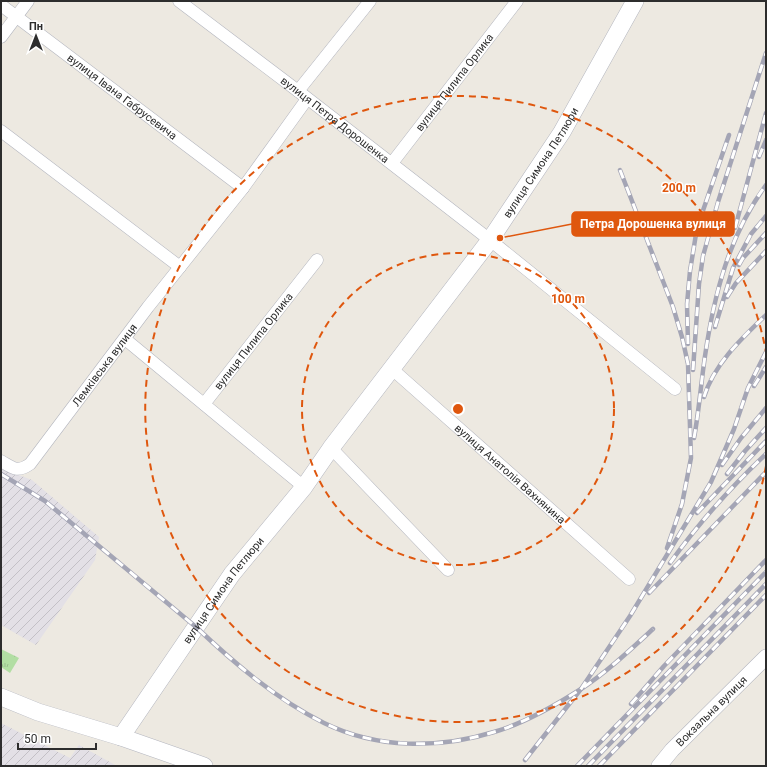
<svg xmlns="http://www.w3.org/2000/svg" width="767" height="767" viewBox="0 0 767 767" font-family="Roboto,sans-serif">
	<defs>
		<pattern id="industrial-furrows" width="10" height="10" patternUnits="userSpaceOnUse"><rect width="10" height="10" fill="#e3e0e6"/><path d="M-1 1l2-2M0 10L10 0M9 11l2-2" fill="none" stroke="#c3c0c6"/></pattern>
		<pattern id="park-tufts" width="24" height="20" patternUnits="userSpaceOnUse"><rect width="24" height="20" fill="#b2dea3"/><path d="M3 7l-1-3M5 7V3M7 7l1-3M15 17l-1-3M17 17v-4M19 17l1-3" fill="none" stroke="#99bf8d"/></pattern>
	</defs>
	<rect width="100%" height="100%" fill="#ede9e1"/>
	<!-- industrial -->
	<g fill="url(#industrial-furrows)">
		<path d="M1 466 11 472 32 480 99 537 95 560 36 645 1 625Z"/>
		<path d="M1 723 70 758 79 745 117 766H1Z"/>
	</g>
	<!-- park -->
	<path fill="url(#park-tufts)" d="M1 649 19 658 10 673 1 667Z"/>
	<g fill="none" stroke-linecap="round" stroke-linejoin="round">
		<defs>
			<g id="minor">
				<path id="s1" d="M179 1 298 91 490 240 675 389"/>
				<path id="s2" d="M1 5 243 188"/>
				<path d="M1 37 28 1"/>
				<path d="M298 91 370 1"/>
				<path d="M1 131 180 267"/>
				<path id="s3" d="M392 163 517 1"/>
				<path d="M125 339 304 487"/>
				<path id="s4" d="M392 369 629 579"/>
				<path id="s5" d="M204 404 317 260"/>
				<path d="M331 448 448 570"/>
				<path id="s6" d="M1 461C13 468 17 473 30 464L148 307 243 188 307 99"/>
			</g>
			<g id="tertiary">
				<path id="s7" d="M659 766 672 750 766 657"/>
			</g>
			<g id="secondary">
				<path d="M1 697 38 712 121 737 204 766"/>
				<path id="s8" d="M121 737 232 574 304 487 331 448 490 240 562 132 635 1"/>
			</g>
		</defs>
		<!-- minor casing -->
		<use href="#minor" stroke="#b4b6bf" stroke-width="13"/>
		<!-- tertiary casing -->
		<use href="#tertiary" stroke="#b4b6bf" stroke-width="16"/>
		<!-- secondary casing -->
		<use href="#secondary" stroke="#b4b6bf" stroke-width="18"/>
		<!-- minor -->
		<use href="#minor" stroke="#fff" stroke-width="12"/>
		<!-- tertiary -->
		<use href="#tertiary" stroke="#fff" stroke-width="15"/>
		<!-- secondary -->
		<use href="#secondary" stroke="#fff" stroke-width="17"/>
		<defs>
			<g id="rail">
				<path d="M759 157 766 140"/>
				<path d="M620 170 673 307 682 337 688 364 691 458 682 504 667 548"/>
				<path d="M735 228 766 113"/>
				<path d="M739 265 743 258 766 233"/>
				<path d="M727 297 736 283 766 251"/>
				<path d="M715 327 733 268 751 234 766 216"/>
				<path d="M688 344 687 304 690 271 697 228 729 135"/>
				<path d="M693 370 699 284 703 256 718 202 766 53"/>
				<path d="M754 386 766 367"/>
				<path d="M704 397C714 364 742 338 766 315"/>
				<path d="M694 438C699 411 701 383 705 356 714 295 729 235 766 185"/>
				<path d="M722 465 741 438 766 408"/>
				<path d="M1 474 45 501 196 627C234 663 276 699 324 723 377 749 439 749 494 732 522 724 556 705 581 689 607 672 630 650 653 629"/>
				<path d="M727 474 745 451 766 428"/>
				<path d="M697 513 766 441"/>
				<path d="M670 563C698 524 731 487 766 454"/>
				<path d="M649 593 766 472"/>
				<path d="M631 704 664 666 766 560"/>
				<path d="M525 760 581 689 630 616 711 482 734 429 748 388 766 352"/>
				<path d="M577 766 766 572"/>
				<path d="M588 766 766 584"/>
				<path d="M599 766 766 595"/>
			</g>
		</defs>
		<!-- rail casing -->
		<use href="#rail" stroke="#a4a5b5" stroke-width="4.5"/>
		<!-- rail -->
		<use href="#rail" stroke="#fff" stroke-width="3" stroke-dasharray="9" stroke-linecap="butt"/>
	</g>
	<!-- distance rings -->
	<g fill="none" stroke="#df570e" stroke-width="2" stroke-dasharray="7 5">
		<circle cx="458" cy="409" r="156"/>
		<path d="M766 466A313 313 0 1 1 766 352"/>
	</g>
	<g text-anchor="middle" stroke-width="3" stroke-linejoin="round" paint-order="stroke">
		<!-- street labels -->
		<g font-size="11" fill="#2d2d2d" stroke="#fff">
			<text dy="4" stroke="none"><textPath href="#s3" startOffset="102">вулиця Пилипа Орлика</textPath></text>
			<text dy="4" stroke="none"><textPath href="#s2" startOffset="152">вулиця Івана Габрусевича</textPath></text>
			<text dy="4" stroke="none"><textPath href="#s1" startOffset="196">вулиця Петра Дорошенка</textPath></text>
			<text dy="4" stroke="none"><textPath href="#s8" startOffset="712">вулиця Симона Петлюри</textPath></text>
			<text dy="4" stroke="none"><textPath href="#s5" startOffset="80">вулиця Пилипа Орлика</textPath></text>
			<text dy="4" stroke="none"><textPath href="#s6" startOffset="156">Лемківська вулиця</textPath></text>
			<text dy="4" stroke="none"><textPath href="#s4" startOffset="158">вулиця Анатолія Вахнянина</textPath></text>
			<text dy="4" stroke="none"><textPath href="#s8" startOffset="179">вулиця Симона Петлюри</textPath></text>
			<text dy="4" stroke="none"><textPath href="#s7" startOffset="76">Вокзальна вулиця</textPath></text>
		</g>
	</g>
	<circle cx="458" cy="409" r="6" fill="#df570e" stroke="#fff" stroke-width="2"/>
	<g font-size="12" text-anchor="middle" font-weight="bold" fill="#df570e" stroke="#fff" stroke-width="3" stroke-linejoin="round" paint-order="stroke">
		<text x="679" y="192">200 m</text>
		<text x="568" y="303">100 m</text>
	</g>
	<!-- callouts -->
	<path fill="none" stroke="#df570e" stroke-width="1.5" d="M500 238L572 224"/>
	<circle fill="#df570e" stroke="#fff" stroke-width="1.5" cx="500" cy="238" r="4"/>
	<rect fill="#df570e" stroke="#df570e" stroke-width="1.5" x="572" y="212" width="162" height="24" rx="4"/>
	<g font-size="12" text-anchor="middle" font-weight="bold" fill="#fff">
		<text x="653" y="228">Петра Дорошенка вулиця</text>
	</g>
	<!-- border -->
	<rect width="767" height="767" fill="none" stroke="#2d2d2d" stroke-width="4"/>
	<!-- north arrow -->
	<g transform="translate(36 36)" stroke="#ffffff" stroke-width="3" paint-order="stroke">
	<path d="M0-3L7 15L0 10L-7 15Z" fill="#2d2d2d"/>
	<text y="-6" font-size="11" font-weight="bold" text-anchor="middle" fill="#2d2d2d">Пн</text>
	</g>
	<!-- scale -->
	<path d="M18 743v6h78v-6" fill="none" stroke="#2d2d2d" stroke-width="2"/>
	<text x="24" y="743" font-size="12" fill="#2d2d2d" stroke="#ffffff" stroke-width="3" paint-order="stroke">50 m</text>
</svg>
